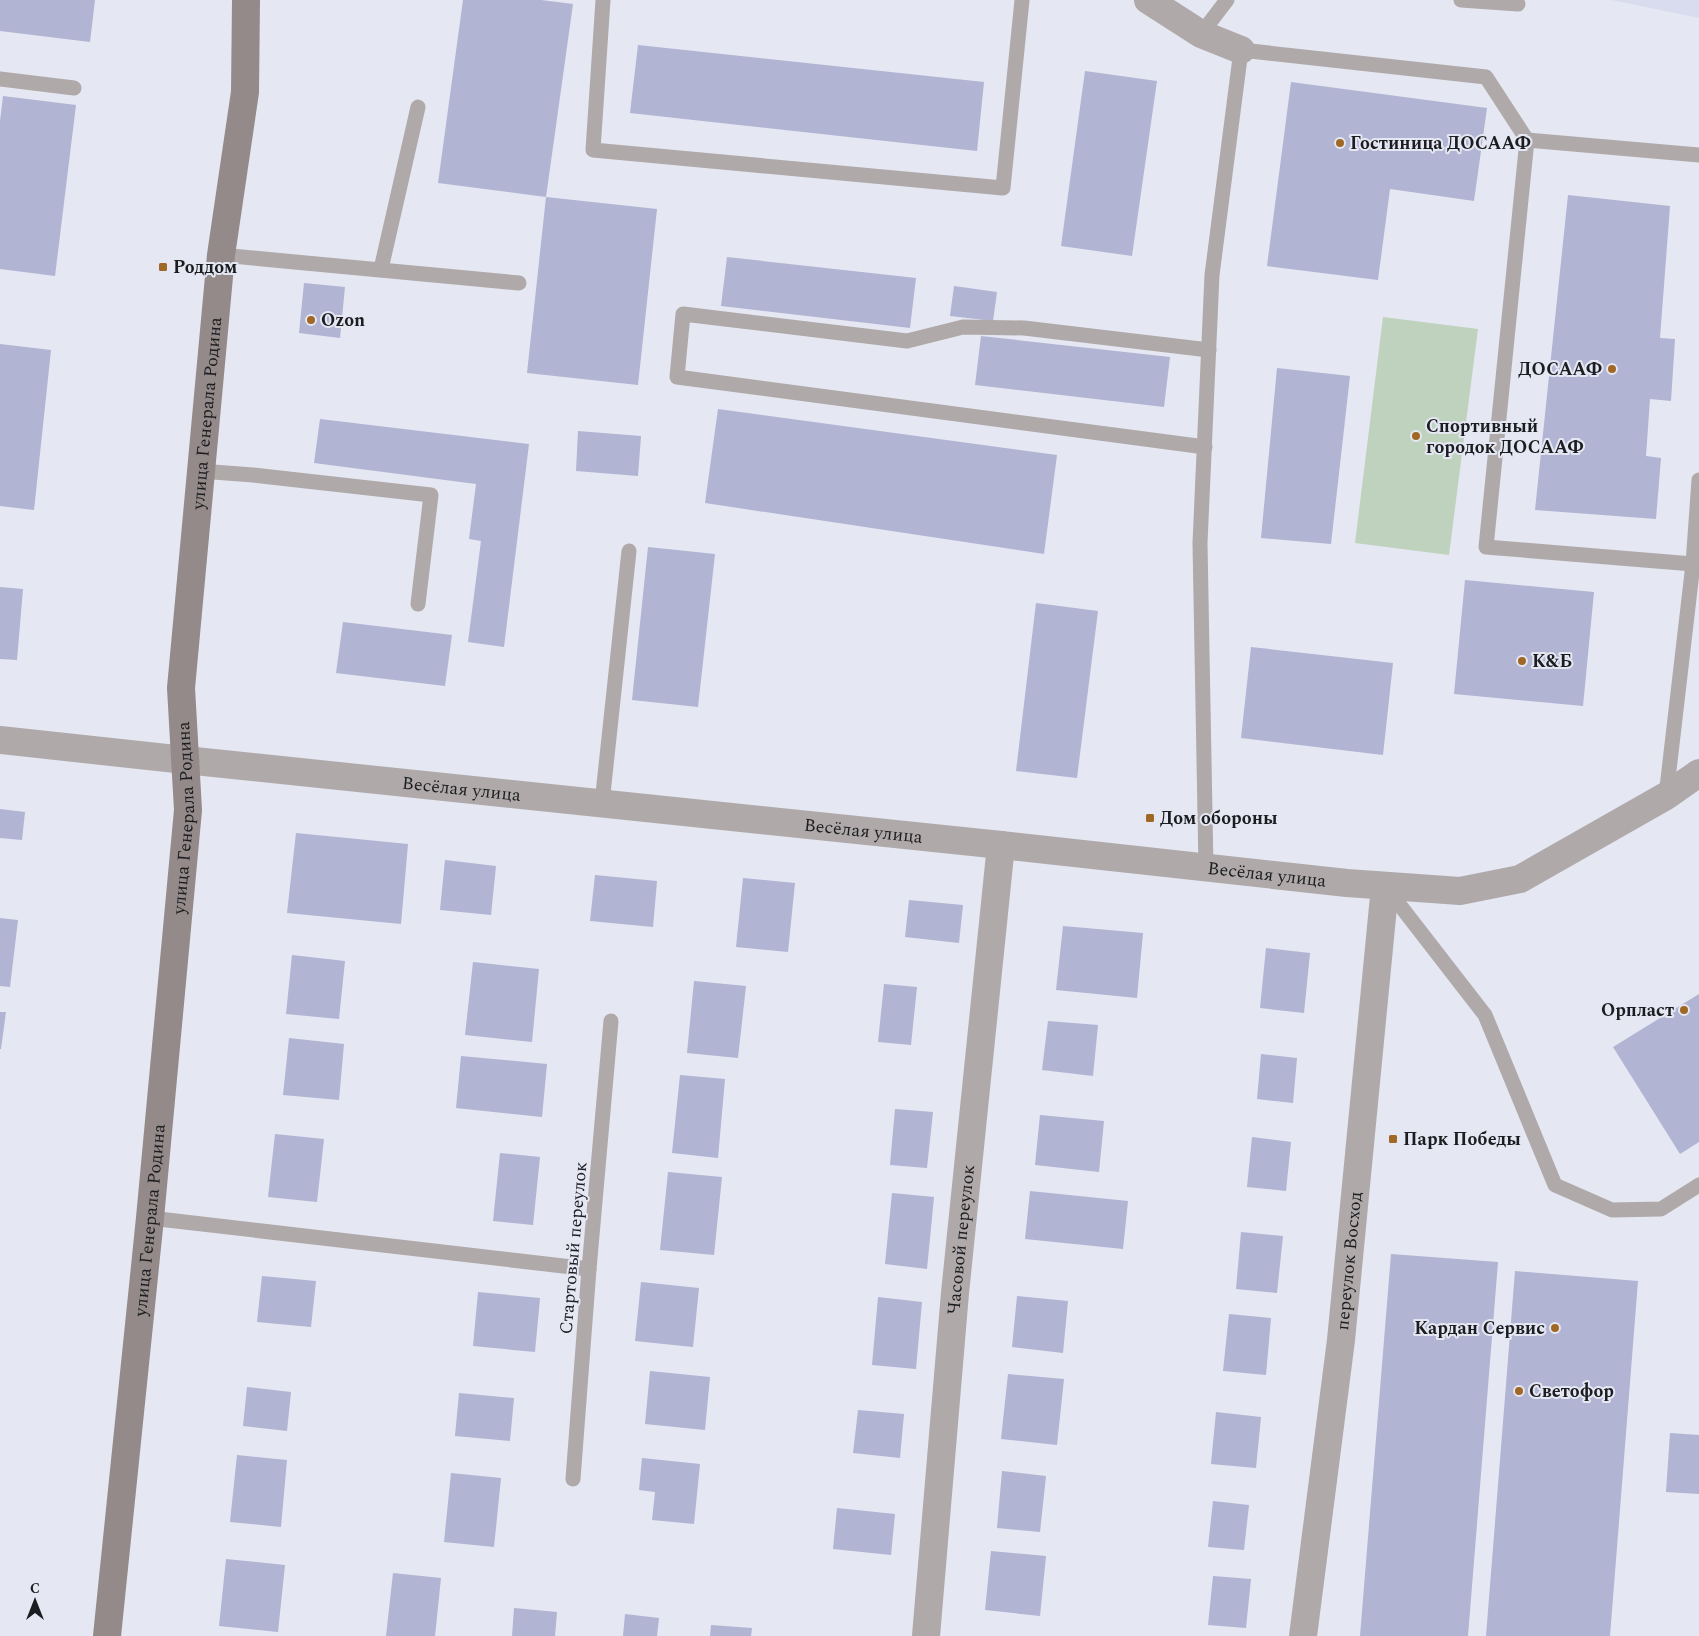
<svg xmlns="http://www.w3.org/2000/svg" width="1699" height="1636" viewBox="0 0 1699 1636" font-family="Spectral,serif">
	<rect width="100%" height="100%" fill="#e5e7f3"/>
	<!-- built -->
	<path fill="#d9dbee" d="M1612 0H1699V18Z"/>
	<!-- green -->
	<path fill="#bfd2be" d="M1383 317 1478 329 1449 555 1355 543Z"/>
	<!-- building -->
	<g fill="#b1b4d2">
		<path d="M0 0H95L90 42 0 31Z"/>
		<path d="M463 0H541L573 4 546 197 438 183Z"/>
		<path d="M638 45 984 82 977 151 630 113Z"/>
		<path d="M1085 71 1157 81 1132 256 1061 246Z"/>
		<path d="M1291 82 1487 108 1474 201 1390 189 1378 280 1267 266Z"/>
		<path d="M3 96 76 105 55 276 0 269V121Z"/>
		<path d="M1568 195 1670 206 1660 338 1675 339 1671 401 1650 399 1646 456 1661 458 1656 519 1535 510Z"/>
		<path d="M546 197 657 209 638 385 527 373Z"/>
		<path d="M727 257 916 278 910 328 721 306Z"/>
		<path d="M304 283 345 287 340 338 299 333Z"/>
		<path d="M954 286 997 292 993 321 950 316Z"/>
		<path d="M981 336 1170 357 1164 407 975 385Z"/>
		<path d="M0 344 51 350 34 510 0 506Z"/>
		<path d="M1277 368 1350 376 1331 544 1261 538Z"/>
		<path d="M718 409 1057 455 1044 554 705 503Z"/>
		<path d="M320 419 529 444 504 647 468 642 481 541 469 539 476 484 314 463Z"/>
		<path d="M578 431 641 436 638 476 576 471Z"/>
		<path d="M648 547 715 554 698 707 632 700Z"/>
		<path d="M1465 580 1594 592 1583 706 1454 694Z"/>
		<path d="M0 587 23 589 17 660 0 659Z"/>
		<path d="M1036 603 1098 611 1077 778 1016 771Z"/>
		<path d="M343 622 452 635 445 686 336 673Z"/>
		<path d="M1251 647 1393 663 1383 755 1241 738Z"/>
		<path d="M0 809 25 812 22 840 0 838Z"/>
		<path d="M296 833 408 844 401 924 287 913Z"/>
		<path d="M445 860 496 866 491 915 440 910Z"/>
		<path d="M595 875 657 881 653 927 590 921Z"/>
		<path d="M743 878 795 883 788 952 736 947Z"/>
		<path d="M909 900 963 905 959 943 905 937Z"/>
		<path d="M0 918 18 920 10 987 0 986Z"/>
		<path d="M1063 926 1143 933 1137 998 1056 990Z"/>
		<path d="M1266 948 1310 953 1304 1013 1260 1008Z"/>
		<path d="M292 955 345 961 339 1019 286 1014Z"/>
		<path d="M473 962 539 969 532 1042 465 1035Z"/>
		<path d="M694 981 746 986 738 1058 687 1053Z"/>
		<path d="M884 984 917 987 911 1045 878 1042Z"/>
		<path d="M1699 994V1142L1680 1154 1613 1047Z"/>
		<path d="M0 1012H6L1 1049H0Z"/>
		<path d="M1048 1021 1098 1025 1093 1076 1042 1070Z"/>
		<path d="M289 1038 344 1044 339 1100 283 1095Z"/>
		<path d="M1261 1054 1297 1058 1293 1103 1257 1099Z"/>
		<path d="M461 1056 547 1064 542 1117 456 1108Z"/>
		<path d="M680 1075 725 1079 718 1158 672 1153Z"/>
		<path d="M895 1109 933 1112 927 1168 890 1165Z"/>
		<path d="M1040 1115 1104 1121 1099 1172 1035 1165Z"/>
		<path d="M275 1134 324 1139 317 1202 268 1197Z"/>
		<path d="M1252 1137 1291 1142 1286 1191 1247 1187Z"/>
		<path d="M500 1153 540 1157 533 1225 493 1221Z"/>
		<path d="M668 1172 722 1177 714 1255 660 1250Z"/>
		<path d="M1030 1191 1128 1201 1123 1249 1025 1239Z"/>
		<path d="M892 1193 934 1197 927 1269 885 1264Z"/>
		<path d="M1241 1232 1283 1236 1277 1293 1236 1289Z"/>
		<path d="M1391 1254 1498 1262 1468 1636H1360Z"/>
		<path d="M1515 1271 1638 1281 1610 1636H1486Z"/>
		<path d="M262 1276 316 1281 311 1327 257 1322Z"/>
		<path d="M641 1282 699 1288 693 1347 635 1341Z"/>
		<path d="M478 1292 540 1298 535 1352 473 1346Z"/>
		<path d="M1017 1296 1068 1301 1063 1353 1012 1347Z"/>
		<path d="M878 1297 922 1302 916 1369 872 1365Z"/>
		<path d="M1229 1314 1271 1318 1266 1375 1223 1371Z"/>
		<path d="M650 1371 710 1377 705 1430 645 1424Z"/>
		<path d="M1008 1374 1064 1379 1057 1445 1001 1439Z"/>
		<path d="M247 1387 291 1392 287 1431 243 1426Z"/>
		<path d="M459 1393 514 1398 510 1441 455 1436Z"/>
		<path d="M858 1410 904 1414 900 1458 853 1453Z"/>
		<path d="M1216 1412 1261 1417 1256 1468 1211 1464Z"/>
		<path d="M1670 1433 1699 1435V1494L1666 1492Z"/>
		<path d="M237 1455 287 1460 281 1527 230 1522Z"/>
		<path d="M642 1458 700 1464 694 1524 652 1520 655 1492 639 1490Z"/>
		<path d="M1002 1471 1046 1476 1040 1532 997 1528Z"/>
		<path d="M451 1473 501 1478 494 1547 444 1542Z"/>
		<path d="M1213 1501 1249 1505 1244 1550 1208 1547Z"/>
		<path d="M837 1508 895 1514 891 1555 833 1549Z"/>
		<path d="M991 1551 1046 1556 1040 1616 985 1610Z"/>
		<path d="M226 1559 285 1565 278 1632 219 1626Z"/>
		<path d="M393 1573 441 1578 435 1636H386Z"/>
		<path d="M1213 1576 1251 1579 1246 1628 1208 1625Z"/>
		<path d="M514 1608 557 1612 555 1636H512Z"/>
		<path d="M625 1614 659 1618 657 1636H623Z"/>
		<path d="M711 1625 752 1628 751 1636H710Z"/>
	</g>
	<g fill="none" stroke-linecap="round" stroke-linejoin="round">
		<!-- service -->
		<g stroke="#afa9a9" stroke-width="15">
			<path d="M603 0 593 150 1003 188 1022 0"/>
			<path d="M1461 0 1518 4"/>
			<path d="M1201 34 1227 0"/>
			<path d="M0 79 74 88"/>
			<path d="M1527 140 1699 155"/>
			<path d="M221 255 519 283"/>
			<path d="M381 269 418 107"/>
			<path d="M1205 447 677 377 683 314 907 341 963 327 1024 328 1209 350"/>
			<path d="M200 471 253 475 431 495 418 604"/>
			<path d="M1666 796 1693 564 1699 480"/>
			<path d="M602 803 629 551"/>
			<path d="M1206 868 1200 543 1212 275 1241 50 1486 77 1527 140 1486 547 1693 564"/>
			<path d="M1385 886 1485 1015 1555 1185 1612 1210 1661 1209 1699 1185"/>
			<path d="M150 1218 589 1269"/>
			<path d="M573 1479 589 1269 611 1021"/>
		</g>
		<!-- minor -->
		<g stroke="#afa9a9" stroke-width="28">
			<path d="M1148 0 1201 34 1241 50"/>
			<path d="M0 740 185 760"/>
			<path id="s1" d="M926 1636 955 1293 1001 845"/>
			<path id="s2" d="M1303 1636 1341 1340 1385 886"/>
		</g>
		<!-- tertiary -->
		<path stroke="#afa9a9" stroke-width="28" id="s3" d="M185 760 1001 845 1347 883 1460 891 1520 879 1666 796 1699 773"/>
		<!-- secondary -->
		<path stroke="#948a8a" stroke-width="28" id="s4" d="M107 1636 150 1218 188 810 181 688 221 255 245 92 246 0"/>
	</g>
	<!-- markers -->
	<g fill="#a06725" stroke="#e5e7f3" stroke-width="2">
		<circle cx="1340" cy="143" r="5"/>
		<rect x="158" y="262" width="10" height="10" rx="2.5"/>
		<circle cx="311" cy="320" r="5"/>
		<circle cx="1612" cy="369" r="5"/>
		<circle cx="1416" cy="436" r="5"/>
		<circle cx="1522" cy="661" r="5"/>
		<rect x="1145" y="813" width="10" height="10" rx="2.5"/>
		<circle cx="1684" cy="1010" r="5"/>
		<rect x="1388" y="1134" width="10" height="10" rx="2.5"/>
		<circle cx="1555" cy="1328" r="5"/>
		<circle cx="1519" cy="1391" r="5"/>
	</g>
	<g text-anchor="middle" stroke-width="4" stroke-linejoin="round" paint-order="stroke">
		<!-- poi labels -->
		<g font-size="18" font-weight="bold" fill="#1c1d21" stroke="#e5e7f3" text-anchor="start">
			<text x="1350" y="149">Гостиница ДОСААФ</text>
			<text x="173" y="273">Роддом</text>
			<text x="321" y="326">Ozon</text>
			<text x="1602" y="375" text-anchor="end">ДОСААФ</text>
			<text x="1426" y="432">Спортивный<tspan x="1426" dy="21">городок ДОСААФ</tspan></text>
			<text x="1532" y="667">К&amp;Б</text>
			<text x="1160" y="824">Дом обороны</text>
			<text x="1674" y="1016" text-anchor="end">Орпласт</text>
			<text x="1403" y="1145">Парк Победы</text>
			<text x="1545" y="1334" text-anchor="end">Кардан Сервис</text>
			<text x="1529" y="1397">Светофор</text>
		</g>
		<!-- street labels -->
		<g font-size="18" fill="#1c1d21" stroke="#e5e7f3">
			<text dy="6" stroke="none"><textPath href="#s4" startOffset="1228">улица Генерала Родина</textPath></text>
			<text dy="6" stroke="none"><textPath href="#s3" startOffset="278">Весёлая улица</textPath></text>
			<text dy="6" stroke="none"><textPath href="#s4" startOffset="822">улица Генерала Родина</textPath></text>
			<text dy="6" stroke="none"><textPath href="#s3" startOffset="682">Весёлая улица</textPath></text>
			<text dy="6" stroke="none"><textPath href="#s3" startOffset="1088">Весёлая улица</textPath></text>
			<text dy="6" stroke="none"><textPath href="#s4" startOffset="418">улица Генерала Родина</textPath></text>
			<text dy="6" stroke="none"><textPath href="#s1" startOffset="398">Часовой переулок</textPath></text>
			<text transform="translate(573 1248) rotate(-85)" y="6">Стартовый переулок</text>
			<text dy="6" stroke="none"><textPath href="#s2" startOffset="378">переулок Восход</textPath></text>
		</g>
	</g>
	<!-- north arrow -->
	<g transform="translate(35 1601)" stroke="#e5e7f3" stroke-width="4" paint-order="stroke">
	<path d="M0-4L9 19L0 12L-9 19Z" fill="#1c1d21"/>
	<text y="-8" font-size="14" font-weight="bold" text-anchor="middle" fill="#1c1d21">С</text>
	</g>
</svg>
